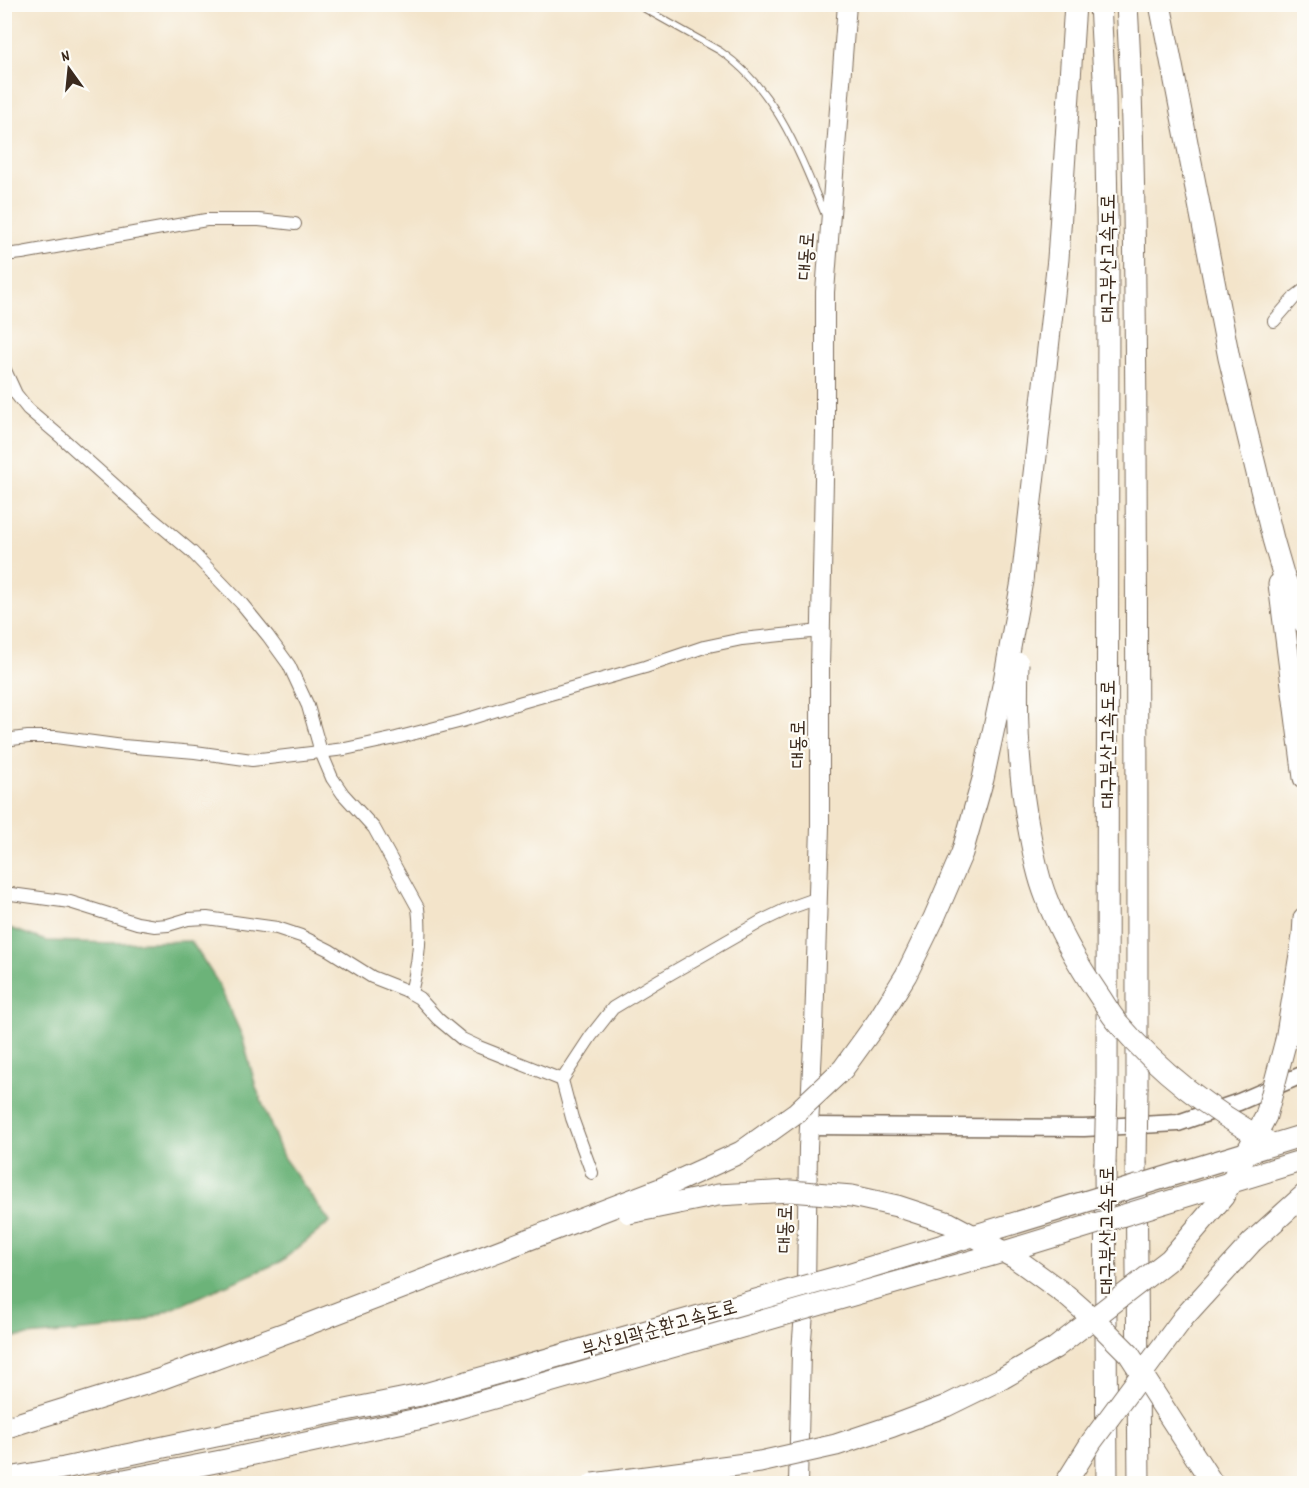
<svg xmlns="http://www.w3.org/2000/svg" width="1309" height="1488" viewBox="0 0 1309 1488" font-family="Dekko,'Poor Story',sans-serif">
	<rect width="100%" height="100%" fill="#fdfcf7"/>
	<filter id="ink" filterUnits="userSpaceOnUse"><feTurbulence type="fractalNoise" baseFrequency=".0167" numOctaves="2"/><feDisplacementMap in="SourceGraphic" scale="12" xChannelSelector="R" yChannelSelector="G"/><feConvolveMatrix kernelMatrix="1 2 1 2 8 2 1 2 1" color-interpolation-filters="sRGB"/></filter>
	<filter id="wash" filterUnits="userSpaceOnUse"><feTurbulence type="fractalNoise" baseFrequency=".008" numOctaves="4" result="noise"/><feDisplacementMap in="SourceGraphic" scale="24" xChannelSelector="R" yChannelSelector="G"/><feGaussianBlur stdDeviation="1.35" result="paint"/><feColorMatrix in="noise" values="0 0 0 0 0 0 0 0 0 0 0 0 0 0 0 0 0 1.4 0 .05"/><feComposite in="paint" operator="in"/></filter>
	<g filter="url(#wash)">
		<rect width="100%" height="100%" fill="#f3e4ca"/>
		<!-- forest -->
		<path fill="#6cb379" stroke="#546e4c" stroke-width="1.5" d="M4 926 46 941 112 943 191 941 217 981 242 1036 256 1087 283 1157 330 1222 280 1262 130 1327 5 1338Z"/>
	</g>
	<g filter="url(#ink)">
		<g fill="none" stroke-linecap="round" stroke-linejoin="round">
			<defs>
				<path id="lane" d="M636 4 720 51C776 89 800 155 825 215"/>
				<g id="street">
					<path d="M4 255 22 253 206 220H259L295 224"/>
					<path d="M1274 321 1295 297 1304 290"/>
					<path d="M4 368 16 394 28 409 62 438 148 515 192 552 242 604 268 636 289 665 308 706 321 752 332 778 343 794 374 828 418 908C422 937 418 965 411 993"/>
					<path d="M4 740 28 737H56L123 746 195 752 252 760 345 749 396 738 462 721 522 702 645 667 704 647 742 639 821 631"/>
					<path d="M4 893 70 902 137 923 155 926 168 925 188 919 207 918 277 928 301 936 329 950 372 977 405 990 419 998 438 1019 462 1039 479 1047 562 1080"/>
					<path d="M592 1173 572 1118 562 1080 591 1036 613 1008 661 979 762 921 787 909 818 898"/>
				</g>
				<path id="secondary" d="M809 1126 1084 1128 1178 1123 1239 1102 1304 1074"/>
				<path id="primary" d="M798 1484 801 1351 806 1288 808 1147 814 1027 820 826V668L825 432V292L847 4"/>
				<g id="highway">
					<path d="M1100 4 1105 97 1108 268 1107 1088"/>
					<path d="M1127 4C1135 147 1135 291 1136 434 1137 651 1137 869 1137 1086"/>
					<path d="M1160 4 1229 358 1273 539 1284 577 1304 623"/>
					<path d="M1022 581 1058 259 1075 4"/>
					<path d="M1279 584 1304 778"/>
					<path d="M1286 1040 1303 936 1304 918"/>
					<path d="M1105 1164 1107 1484"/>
					<path d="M1136 1164 1139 1484"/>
					<path d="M1252 1242 1304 1195"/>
					<path d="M4 1428 158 1380 293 1330"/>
					<path d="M4 1479 64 1468 221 1435 421 1395"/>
					<path d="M104 1484 226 1460 427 1417"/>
				</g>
			</defs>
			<!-- lane casing -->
			<use href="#lane" stroke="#7b6b5a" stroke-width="8"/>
			<!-- street casing -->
			<use href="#street" stroke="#7b6b5a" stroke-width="14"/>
			<!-- secondary casing -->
			<use href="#secondary" stroke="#7b6b5a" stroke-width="19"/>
			<!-- primary casing -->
			<use href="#primary" stroke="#7b6b5a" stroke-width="20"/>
			<!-- highway casing -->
			<use href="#highway" stroke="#7b6b5a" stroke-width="23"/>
			<!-- lane -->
			<use href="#lane" stroke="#fff" stroke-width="6"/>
			<!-- street -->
			<use href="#street" stroke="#fff" stroke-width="12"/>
			<!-- secondary -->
			<use href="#secondary" stroke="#fff" stroke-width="16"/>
			<!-- primary -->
			<use href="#primary" stroke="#fff" stroke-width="18"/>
			<!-- highway -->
			<use href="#highway" stroke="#fff" stroke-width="21"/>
			<defs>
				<g id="highway-bridge">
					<path d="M1018 663C1016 722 1018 777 1030 835 1034 856 1038 877 1046 897 1059 932 1079 966 1100 997 1106 1006 1111 1015 1118 1023 1160 1072 1211 1111 1267 1141"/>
					<path d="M1105 1164 1107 1088"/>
					<path d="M1136 1164 1137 1086"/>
					<path d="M629 1213 718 1195 790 1191 852 1196 897 1206 949 1223 1015 1258 1066 1295 1099 1324 1129 1354 1213 1484"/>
					<path d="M293 1330 660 1189 741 1152 797 1112 843 1069 877 1022 906 975 934 918 962 853 983 779 1004 681 1022 581"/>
					<path d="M421 1395 851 1273 1304 1135"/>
					<path d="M427 1417 1010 1250 1304 1160"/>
					<path d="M593 1484 760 1462 836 1445 893 1426 946 1406 1003 1378 1055 1348 1170 1259 1223 1197 1266 1116 1286 1040"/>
					<path d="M1065 1484 1092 1441 1184 1317 1252 1242"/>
				</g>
			</defs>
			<!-- highway-bridge casing -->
			<use href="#highway-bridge" stroke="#7b6b5a" stroke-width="23" stroke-linecap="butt"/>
			<!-- highway-bridge -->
			<use href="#highway-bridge" stroke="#fff" stroke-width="21"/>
		</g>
	</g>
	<g text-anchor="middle" stroke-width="4.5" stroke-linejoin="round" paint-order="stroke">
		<!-- street labels -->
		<g font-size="20" fill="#3b2a1e" stroke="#fdfcf7">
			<text transform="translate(805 256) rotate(-86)" y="7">대동로</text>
			<text transform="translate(1107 258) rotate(-90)" y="7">대구부산고속도로</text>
			<text transform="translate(797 744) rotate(-90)" y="7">대동로</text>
			<text transform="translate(1107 744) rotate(-90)" y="7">대구부산고속도로</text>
			<text transform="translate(784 1229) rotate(-89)" y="7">대동로</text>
			<text transform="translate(1106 1230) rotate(-90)" y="7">대구부산고속도로</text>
			<text transform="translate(659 1327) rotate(-16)" y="7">부산외곽순환고속도로</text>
		</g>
	</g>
	<!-- margin -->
	<rect width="1309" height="1488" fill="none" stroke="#fdfcf7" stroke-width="24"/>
	<!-- north arrow -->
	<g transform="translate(69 69) rotate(345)" stroke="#fdfcf7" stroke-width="4.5" paint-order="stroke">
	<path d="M0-4.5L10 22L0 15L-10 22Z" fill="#3b2a1e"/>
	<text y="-9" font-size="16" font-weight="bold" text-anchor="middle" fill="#3b2a1e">N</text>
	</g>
</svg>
